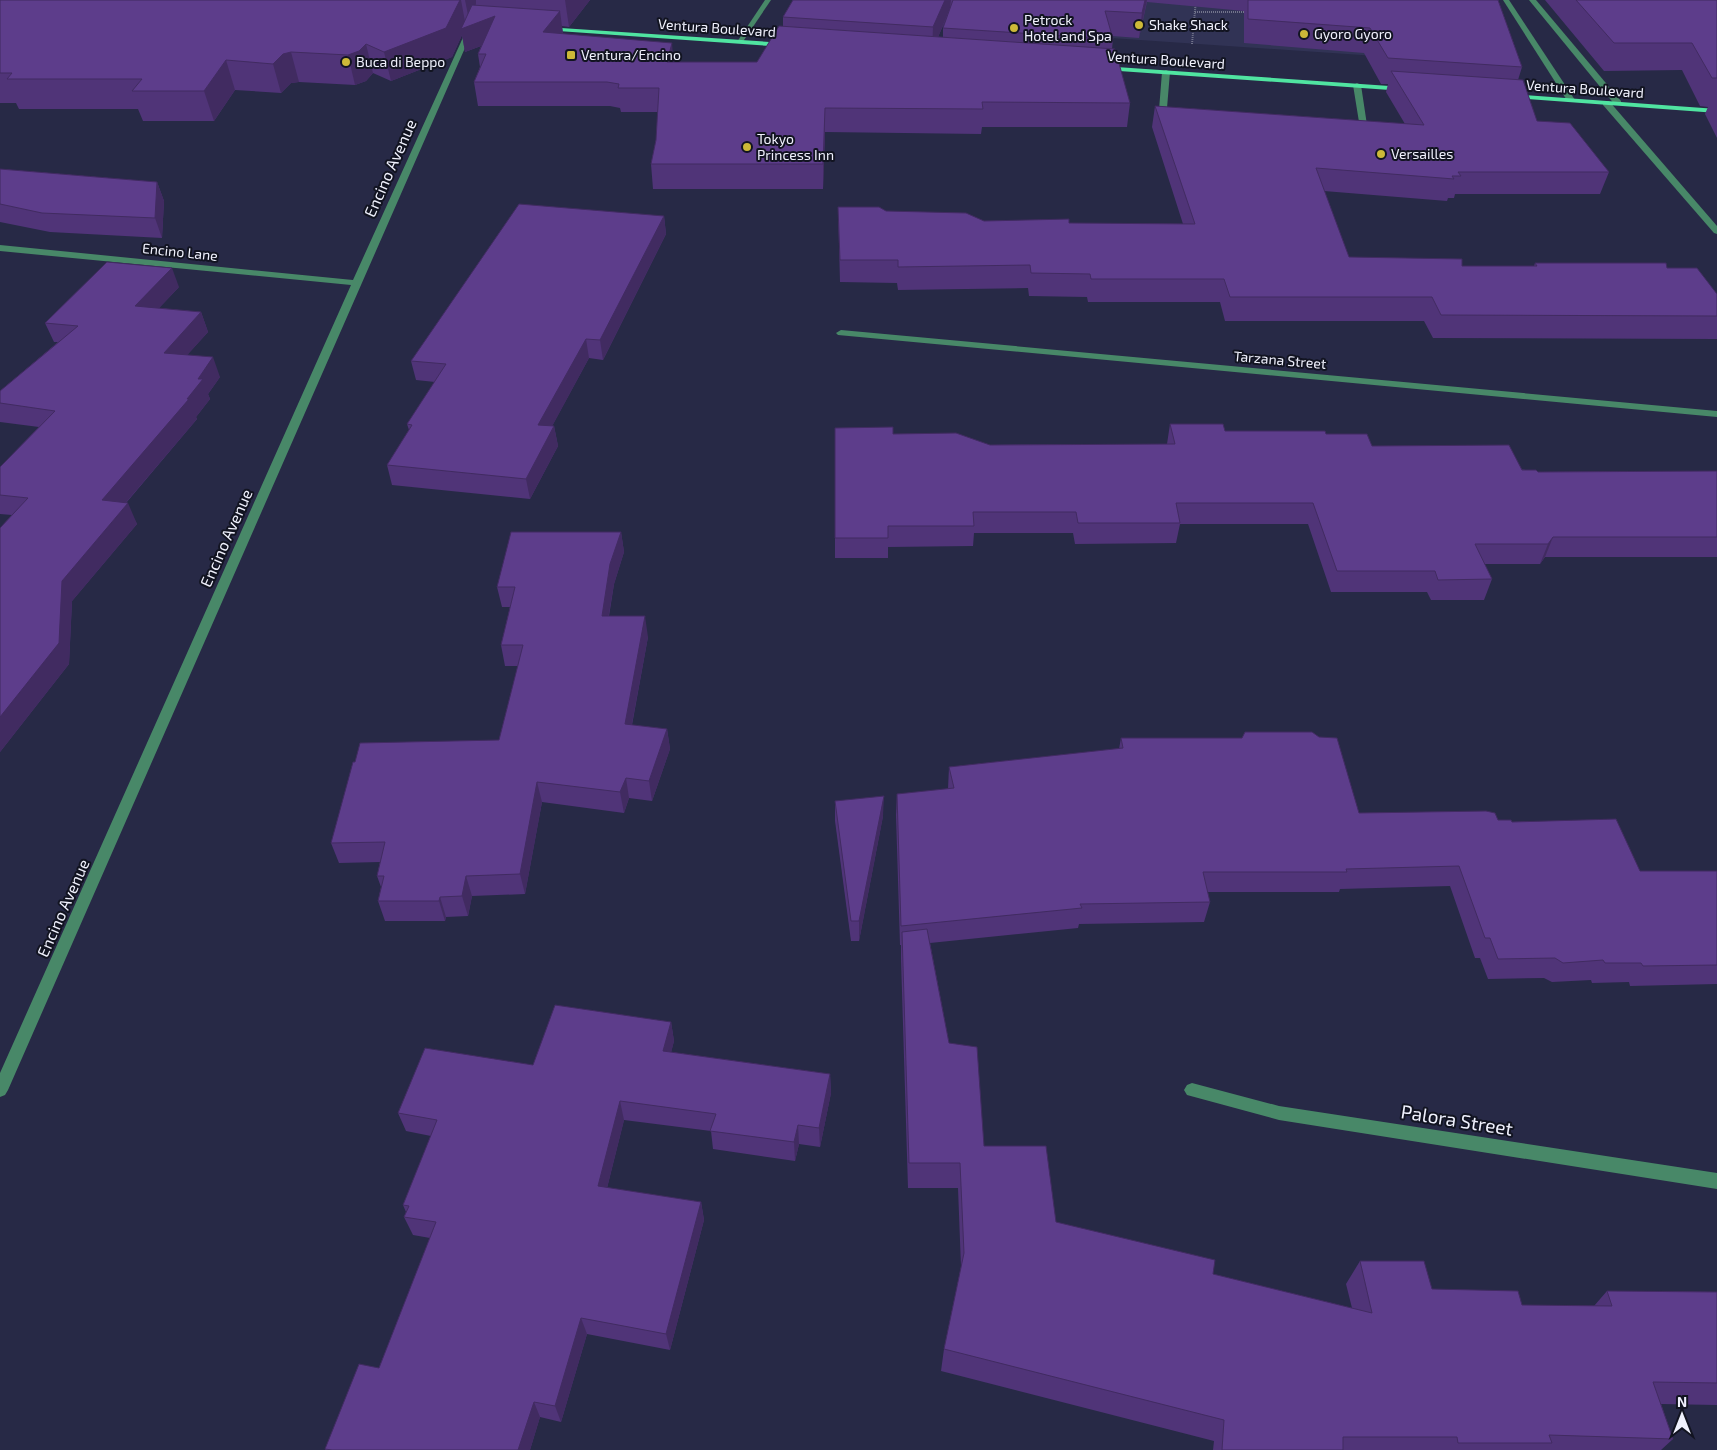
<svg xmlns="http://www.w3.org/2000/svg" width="1717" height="1450" viewBox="0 0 1717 1450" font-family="'Exo 2',sans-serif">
	<rect width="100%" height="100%" fill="#272946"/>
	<!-- built -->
	<path fill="#313355" d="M920 0H1481L1508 65 920 25Z"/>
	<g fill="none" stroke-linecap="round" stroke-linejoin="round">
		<!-- path -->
		<g stroke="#72748b" stroke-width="2" stroke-dasharray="1 1" stroke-linecap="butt">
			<path d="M1195 12H1247"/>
			<path d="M1192 44 1196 0"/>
		</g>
		<!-- minor -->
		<g fill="#488868" fill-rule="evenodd">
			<path d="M480 0H486L8 1090 5 1095 0 1097V1073L351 285 0 251V245L353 280Z"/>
			<path d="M765 0H771L742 43H738L737 42Z"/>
			<path d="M1503 0H1509L1575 100 1574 102H1568Z"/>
			<path d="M1529 0H1536L1621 101V105H1615Z"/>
			<path d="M1166 70 1170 72 1167 108 1178 109 1179 111 1175 113 1159 110 1162 72Z"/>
			<path d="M1357 83 1361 85 1367 125 1363 127 1348 124 1352 122H1359L1353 85Z"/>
			<path d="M1603 101H1609L1717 226V234L1714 233 1603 105Z"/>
			<path d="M841 330 1717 411V417L838 335 836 333Z"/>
			<path d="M1192 1083 1279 1106 1717 1173V1189L1279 1120 1187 1095 1184 1090 1187 1085Z"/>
		</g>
		<!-- major -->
		<g fill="#50e4a1" fill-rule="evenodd">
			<path d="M546 27 785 43 788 45 785 47 544 30V28Z"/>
			<path d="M1102 66 1404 87 1408 89 1404 91 1105 70H1102Z"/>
			<path d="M1511 94 1717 109V113L1514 98 1510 96Z"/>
		</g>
	</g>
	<!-- wall -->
	<g fill="#503478" fill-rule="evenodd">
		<path d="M0 0H590L569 27 562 26 563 34 674 62H757L783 26V17L793 0H1498L1522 67 1518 80 1537 121 1609 172 1600 194H1455L1454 198H1448L1447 201 1324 191 1349 257 1462 266H1534L1535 263 1667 268 1717 294V339L1433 338 1424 321H1225L1220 302H1088L1087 297 1029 296 1028 288 898 290 897 283 840 282 838 207 984 221 1069 223 1183 224 1152 127 1155 106 1405 124 1386 92 1388 84H1381L1364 53 1244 43V11L1147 2 1139 38 1112 36 1113 39 1112 49 1130 103 1127 127H982L981 134 825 132 823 189H653L651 164 656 140 658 112H621L620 108 610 106H478L474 82 480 67 478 54 481 46 465 52 462 35 452 57 391 81 373 73 366 81 355 85 299 82 291 83 281 93 235 90 214 121H143L138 109H19L16 103H0ZM950 10 943 28V37H938Z"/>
		<path d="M1545 0H1717V138L1705 114 1708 107 1700 106 1682 70 1604 71Z"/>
		<path d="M0 169 157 182 164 201 162 238 50 232 0 222Z"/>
		<path d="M664 216 666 234 603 360 589 358 552 426H554L558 446 530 499 392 485 387 465 409 430 407 424 435 382 416 380 411 361Z"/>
		<path d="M179 287 159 308 201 312 208 332 187 355 220 377 208 394 210 399 196 417 197 419 126 503 137 524 72 601 69 664 0 752V528L12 515 0 514V467L39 427 0 422V391L58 342H54L45 323Z"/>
		<path d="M1170 424 1225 431 1326 434 1372 446 1538 472 1717 471V557H1545L1540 564H1484L1492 579 1484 600H1431L1427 592H1331L1308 524H1180L1176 543 1075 544 1073 533H974L973 546 888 547V558H835V538L893 434 990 445 1167 444Z"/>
		<path d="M621 532 624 552 614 584 609 616 648 637 632 725 667 729 670 749 652 801 629 798 624 813 542 802 525 894 472 896 468 916 446 917 445 921H385L378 901 381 887 377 876 380 862 339 863 331 843 499 740 518 666H505L501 645 510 607H502L497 587Z"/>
		<path d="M1121 738 1359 813 1498 820 1512 822 1640 871H1717V984L1630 986 1629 982 1592 983 1591 980 1552 982 1544 978 1488 979 1480 958H1475L1450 886 1340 889 1339 892H1207L1210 902 1204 922 1079 924 1078 928 930 943 949 1043 984 1146 1056 1222 1213 1274 1352 1308 1346 1284 1360 1261 1432 1289 1522 1305 1594 1306 1607 1291 1717 1292V1405L1661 1404 1673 1439 1661 1450H1213L1214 1441 941 1371 944 1349 961 1267 958 1188H908L901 959V945H900L896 815 897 794 948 789 949 767 1119 749Z"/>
		<path d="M835 801 883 816 859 941H851L835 821Z"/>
		<path d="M671 1022 674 1041 671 1052 830 1074 831 1093 820 1147 799 1144 795 1161 713 1149 711 1131 624 1120 607 1188 701 1202 704 1220 670 1350 587 1334 561 1422 540 1417 530 1450H326L325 1449 379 1368 430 1238 413 1235 404 1217 406 1212 403 1205 431 1136 406 1131 398 1113 533 1065Z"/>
	</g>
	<!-- shaded-wall -->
	<g fill="#412b61">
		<path d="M460 0H461L466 27 495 16 499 39 465 52 462 35 452 57 391 81 384 52Z"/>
		<path d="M465 0H476V4L469 20Z"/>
		<path d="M565 0H590L569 27Z"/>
		<path d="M945 0H951L950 8 932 52 933 27Z"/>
		<path d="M1145 0H1147L1139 38 1142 13Z"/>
		<path d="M560 11 563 34 543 32Z"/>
		<path d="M672 43 674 66 667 62Z"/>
		<path d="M366 44 373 73 366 81 355 85 348 55Z"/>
		<path d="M291 52 299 82 291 83 281 93 273 64 283 54Z"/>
		<path d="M226 60 235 90 214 121 204 91Z"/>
		<path d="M825 108V132L823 189V164Z"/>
		<path d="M157 182 164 201 162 238 155 218Z"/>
		<path d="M664 216 666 234 603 360 600 340Z"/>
		<path d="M172 268 179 287 143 325 135 306Z"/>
		<path d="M201 312 208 332 172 372 164 353Z"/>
		<path d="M586 339 589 358 542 445 538 425Z"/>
		<path d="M213 357 220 377 208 394 210 399 196 417 197 419 111 520 102 500 187 399 198 379Z"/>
		<path d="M554 426 558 446 530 499 526 479Z"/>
		<path d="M128 503 137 524 72 601 69 664 0 752V717L62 581Z"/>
		<path d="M621 532 624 552 614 584 605 637 602 616 610 564Z"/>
		<path d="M1553 537 1545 557 1540 564 1548 544Z"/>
		<path d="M645 616 648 637 628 745 625 724Z"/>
		<path d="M667 729 670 749 652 801 649 781Z"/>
		<path d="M626 778 629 798 624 813 620 792Z"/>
		<path d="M537 782 542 802 525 894 520 874Z"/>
		<path d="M884 796 883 816 859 941V921Z"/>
		<path d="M466 876 472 896 468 916 462 896Z"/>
		<path d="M440 897 446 917 445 921 439 901Z"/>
		<path d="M671 1022 674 1041 667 1070 663 1051Z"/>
		<path d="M830 1074 831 1093 820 1147 819 1128Z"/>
		<path d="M620 1101 624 1120 603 1204 598 1186Z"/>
		<path d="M798 1125 799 1144 795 1161 794 1142Z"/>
		<path d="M701 1202 704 1220 670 1350 666 1334Z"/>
		<path d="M581 1318 587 1334 561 1422 555 1406Z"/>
		<path d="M534 1402 540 1417 530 1450H518Z"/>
	</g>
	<!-- building -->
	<g fill="#5d3d8b" stroke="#412b61">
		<path d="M0 0H460L446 28 384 52 366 44 359 51 348 55 291 52 283 54 273 64 226 60 204 91H132L142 79H7L12 73H0Z"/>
		<path d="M793 0H945L933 27 783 17Z"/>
		<path d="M953 0H1145L1142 13 1105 11 1113 39 943 28Z"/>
		<path d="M1248 0H1498L1522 67 1388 58 1370 28 1248 19Z"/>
		<path d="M1576 0H1717V78H1712L1692 43H1614Z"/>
		<path d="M472 5 560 11 543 32 672 43 667 62H757L779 26 1115 49 1130 103 982 102 983 109 825 108 823 164H651L656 140 659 88H618L619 84 607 82H474L486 54H478L495 16 461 29Z"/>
		<path d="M1391 71 1523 80 1537 121 1570 123 1609 172H1458L1461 176H1452L1454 179 1316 168 1349 257 1462 259V266H1537L1535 263H1666L1667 268H1697L1717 294V316L1441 315 1432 297H1230L1224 279H1091L1090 274 1031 273 1030 265 898 267V260H840L838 207H879L886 211 966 213 984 221 1069 219V223L1195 224 1155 106 1424 125Z"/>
		<path d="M0 169 157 182 155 218 42 213 0 204Z"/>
		<path d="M519 204 664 216 600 340 586 339 538 425 554 426 526 479 387 465 412 425 407 424 446 364 411 361Z"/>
		<path d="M107 262 172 268 135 306 201 312 164 353 213 357 198 379H203L187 399H189L102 500 128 503 62 581 59 643 0 717V528L28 498 0 495V467L55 411 0 403V391L78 326 45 323Z"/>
		<path d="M1170 424H1223L1225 431H1325L1326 434H1367L1372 446 1509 445 1522 470H1536L1538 472 1717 471V537H1553L1548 544H1475L1492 579 1438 580 1435 571H1337L1313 503H1176L1180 523H1078L1076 512H973L974 526H888V538H835V428L893 427V434L956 433 990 445 1175 444Z"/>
		<path d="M511 532H621L610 564 602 616H645L625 724 667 729 649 781 626 778 620 792 537 782 520 874 466 876 462 896 440 897 439 901H378L384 876H377L385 842 331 843 353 762H355L360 743 499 740 523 645H501L515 587H497Z"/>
		<path d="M1245 732H1312L1319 737 1337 738 1359 813 1486 811 1495 813 1498 820H1511L1512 822 1616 819 1640 871H1717V965L1643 966 1641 963H1605L1603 960 1563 963 1555 958 1498 959 1490 938H1485L1459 866 1346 869 1347 872H1203L1210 902 1080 904 1082 908 901 926 897 794 954 788 949 767 1123 748 1121 738H1242Z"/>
		<path d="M884 796 859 921H851L835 801Z"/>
		<path d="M927 929 949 1043 977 1047 984 1146H1046L1056 1222 1215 1260 1213 1274 1372 1313 1360 1261H1424L1432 1289 1518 1291 1522 1305 1612 1306 1607 1291 1717 1292V1383L1653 1382 1673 1439 1549 1435 1552 1443H1458L1457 1437H1343V1450H1222L1224 1420 944 1349 964 1253 960 1163H909L902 932Z"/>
		<path d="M555 1005 671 1022 663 1051 830 1074 819 1128 798 1125 794 1142 710 1131 716 1114 620 1101 598 1186 701 1202 666 1334 581 1318 555 1406 534 1402 518 1450H332L325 1449 359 1364 379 1368 436 1222 404 1217 409 1206 403 1205 437 1120 398 1113 425 1048 533 1065Z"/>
	</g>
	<!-- markers -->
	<g fill="#cdb938" stroke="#121421" stroke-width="2">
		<circle cx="1139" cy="25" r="5"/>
		<circle cx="1014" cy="28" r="5"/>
		<circle cx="1304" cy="34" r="5"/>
		<rect x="566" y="50" width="10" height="10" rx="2.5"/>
		<circle cx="346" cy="62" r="5"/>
		<circle cx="747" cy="147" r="5"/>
		<circle cx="1381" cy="154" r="5"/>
	</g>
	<g text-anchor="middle" stroke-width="4" stroke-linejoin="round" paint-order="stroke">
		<!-- far-poi labels -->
		<g font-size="14" fill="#f0f1fd" stroke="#121421" text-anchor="start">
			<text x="1024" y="25">Petrock<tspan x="1024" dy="16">Hotel and Spa</tspan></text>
			<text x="1149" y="30">Shake Shack</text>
			<text x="1314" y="39">Gyoro Gyoro</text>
			<text x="581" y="60">Ventura/Encino</text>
			<text x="356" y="67">Buca di Beppo</text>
			<text x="757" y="144">Tokyo<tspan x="757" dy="16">Princess Inn</tspan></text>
			<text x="1391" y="159">Versailles</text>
		</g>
		<!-- far-street labels -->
		<g font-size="14" fill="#f0f1fd" stroke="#121421">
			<text transform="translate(717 28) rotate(4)" y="5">Ventura Boulevard</text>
			<text transform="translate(1166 60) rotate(4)" y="5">Ventura Boulevard</text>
			<text transform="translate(1585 89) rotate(4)" y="5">Ventura Boulevard</text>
			<text transform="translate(180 252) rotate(6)" y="5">Encino Lane</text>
			<text transform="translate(1280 360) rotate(5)" y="5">Tarzana Street</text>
		</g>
		<!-- street labels -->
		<g font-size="16" fill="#f0f1fd" stroke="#121421">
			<text transform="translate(390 168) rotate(-66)" y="6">Encino Avenue</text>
			<text transform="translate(226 538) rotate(-66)" y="6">Encino Avenue</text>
			<text transform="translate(63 908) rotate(-66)" y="6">Encino Avenue</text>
		</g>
		<!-- near-street labels -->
		<g font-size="19" fill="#f0f1fd" stroke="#121421">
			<text transform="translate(1457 1120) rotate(9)" y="7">Palora Street</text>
		</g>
	</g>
	<!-- north arrow -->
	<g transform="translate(1682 1415)" stroke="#121421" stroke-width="4" paint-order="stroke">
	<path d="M0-4L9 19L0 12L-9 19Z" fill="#f0f1fd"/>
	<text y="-8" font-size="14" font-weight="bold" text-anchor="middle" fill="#f0f1fd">N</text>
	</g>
</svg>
